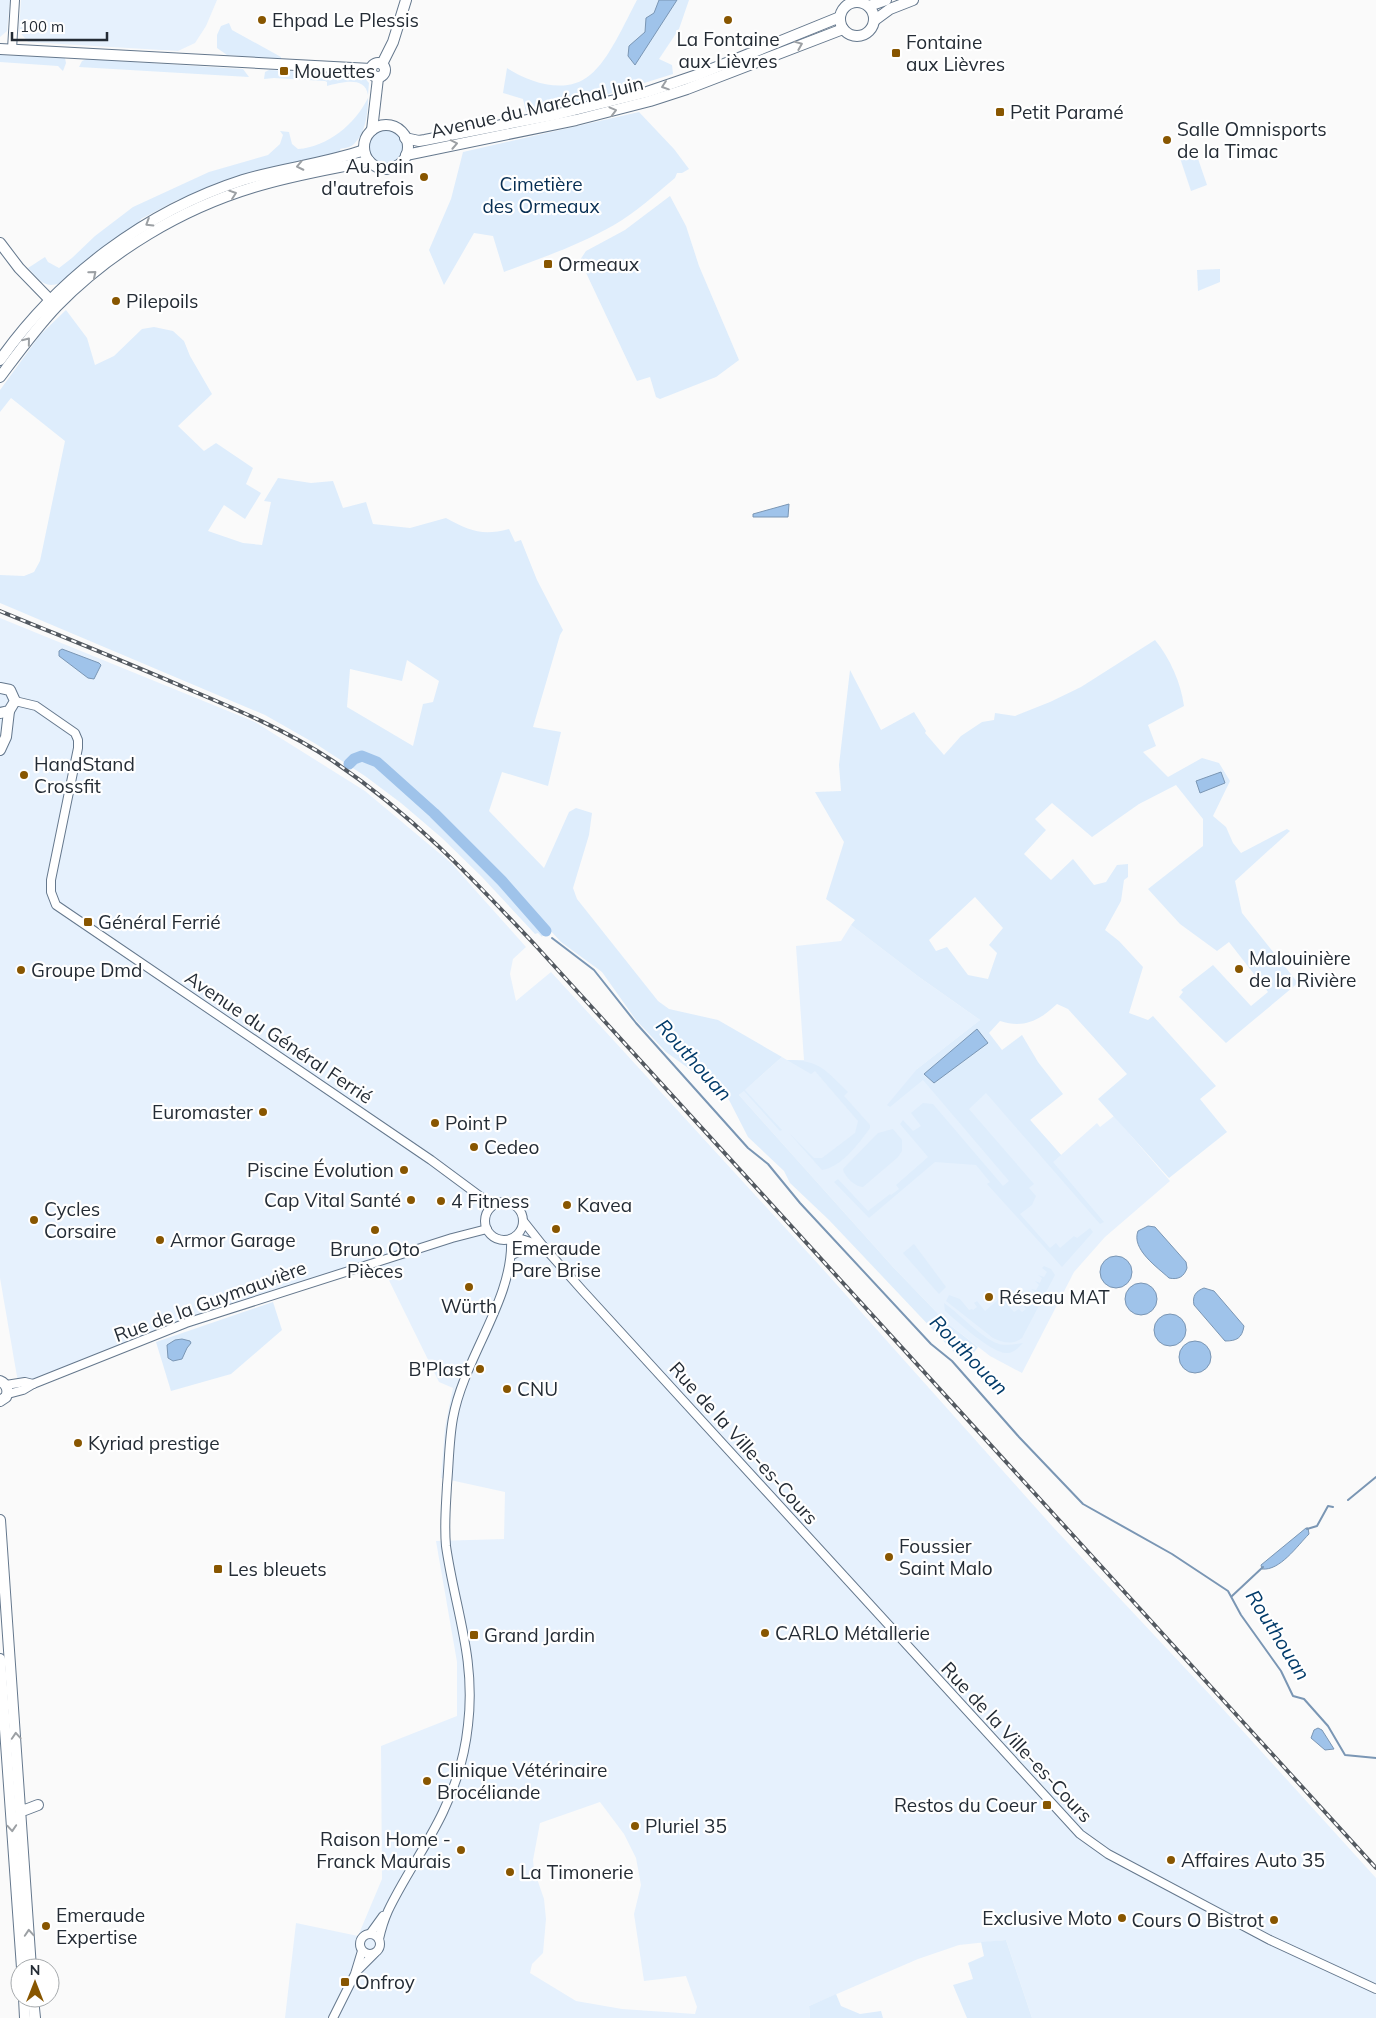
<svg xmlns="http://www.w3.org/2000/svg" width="1376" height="2018" viewBox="0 0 1376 2018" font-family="Mulish,sans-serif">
	<rect width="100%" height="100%" fill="#fafafa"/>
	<!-- built -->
	<g fill="#e6f1fd" fill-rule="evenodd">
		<path d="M0 0H10L7 31 0 37Z"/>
		<path d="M21 0H217L206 26 195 43 178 51 28 42 19 31Z"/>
		<path d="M0 618 255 722 365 791 451 863 526 947 513 959 510 974 516 1001 551 972 821 1267 1053 1527 1213 1698 1376 1878V2018H1032L1006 1940 959 1945 918 1959 809 2006 810 2018H285L296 1923 358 1936 382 1879 381 1746 457 1716V1662L436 1541 504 1539 505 1492 441 1478 445 1427 453 1388 439 1382 381 1264 260 1303 156 1339 20 1394 0 1278ZM600 1802 624 1834 636 1858 641 1885 634 1914 644 1981 686 1976 697 2007 695 2014 622 2009 576 2001 530 1973 532 1964 543 1953 546 1919 544 1899 534 1870 533 1860 540 1823Z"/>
		<path d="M851 925 919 977 980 1020 917 1069 938 1091 978 1067 1009 1096 1061 1155 1097 1123 1100 1127 1114 1116 1170 1181 1105 1237 1074 1272 1022 1373 990 1356 946 1322 893 1267 739 1095 782 1057 787 1060H804L796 946 841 941Z"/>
	</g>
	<!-- green -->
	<g fill="#deedfc" fill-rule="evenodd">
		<path d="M637 0H689L679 29 659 59 672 65 673 74 570 106 526 112 523 99 503 93 507 68C530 83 567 95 590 75 609 60 625 22 637 0Z"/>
		<path d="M229 23 232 30 281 57V59L227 55 217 48V35L221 26Z"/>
		<path d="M0 55 65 58 66 63 63 71 58 66 0 62Z"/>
		<path d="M87 59 243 69 249 77 79 67 82 61Z"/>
		<path d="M269 70 362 75 369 83 368 95C365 75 340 83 327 86V82L325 81 274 78 264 79 265 72Z"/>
		<path d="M368 98C368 112 366 132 355 143 352 147 345 148 340 149L341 153 177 200 141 219 136 227 63 282C44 290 40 280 28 268L45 257 48 262 59 268 72 258 95 236 133 207 209 172 268 155 280 144 283 135 280 131 289 132 292 144 298 149C328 147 355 124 368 98Z"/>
		<path d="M639 112 674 149 689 169 682 173H677L675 178C656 194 636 212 614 225 579 245 542 258 504 272L493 236 474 233 444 285 429 250 451 199 463 152Z"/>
		<circle cx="385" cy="148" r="18"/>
		<path d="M1196 153 1207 185 1191 191 1180 158Z"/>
		<path d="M670 196 686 226 699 266 739 360 716 377 660 399 656 397 650 377 637 381 580 260 586 251 625 230Z"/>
		<path d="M1220 269V282L1198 291 1197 270Z"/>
		<path d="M66 310 87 338 95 365 114 356 142 329 154 327 173 331 184 341 190 356 212 394 178 426 204 451 216 443 253 468 246 484 261 493 245 519 224 505 208 531 243 543 262 545 271 502 264 501 278 478 311 483 333 481 343 508 366 502 373 524 410 528 446 518C470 531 482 536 509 529L515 542 521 540 537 580 563 630 560 635 533 727 561 732 548 786 502 772 489 811 544 868 569 812 576 808 592 813 589 835 573 888 577 899 658 1001 669 1009 718 1020 782 1057 745 1090 782 1130 780 1131 744 1091 739 1095 893 1267 946 1322 978 1347 967 1362 953 1351 829 1220 790 1183 784 1171 748 1137 729 1100 706 1081 666 1052 636 1020 602 972 561 942 547 927 542 937 538 933 535 934 482 877 442 838 401 803 365 776 316 744 265 715 0 603V575L24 576 34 572 40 561 65 441 11 398 0 412V390L40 335ZM407 660 439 681 433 702 423 704 413 746 347 707 350 669 402 681Z"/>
		<path d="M1155 640C1170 658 1181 683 1184 706L1148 725 1156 746 1143 752 1168 777 1202 758 1219 763 1230 781 1213 816 1226 827 1233 843 1241 853 1287 829 1290 831 1235 881 1242 913 1298 983 1226 1043 1179 997 1183 992 1181 990 1213 965 1251 1006 1268 992 1229 942 1217 951 1180 924 1148 889 1203 846V819L1176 785 1139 804 1092 837 1052 803 1035 819 1046 830 1024 854 1051 880 1073 859 1094 885 1106 882 1117 865 1128 864V877L1124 880 1121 901 1105 930 1119 941 1143 967 1129 1013 1148 1020 1153 1016 1216 1086 1200 1099 1227 1132 1169 1178 1098 1099 1127 1074 1068 1009 1057 1004C1040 1020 1024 1029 1000 1021L989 1033 1002 1050 1022 1035 1038 1062 1063 1094 1030 1120 1061 1155 1053 1162 1104 1222 1100 1224 986 1093 969 1109 1034 1184 1029 1188 1036 1196 1032 1205 1020 1214 1050 1248 1056 1243 1060 1248 1074 1236 1077 1238 1090 1228 1093 1232 1062 1267 987 1184 990 1182 976 1165 935 1162 869 1218 834 1182 838 1179 868 1211 890 1194 891 1195 899 1189 896 1185 928 1157 900 1124 903 1120 913 1131 921 1126 911 1113 923 1103 933 1104 1003 1186 1009 1181 923 1080 890 1107 887 1105 917 1069 980 1020 919 977 851 925 855 920 826 899 844 842 815 792 841 791 839 765 850 670 881 730 914 712 926 731 925 733 944 755 961 736 982 722 994 720 995 713 1015 716 1050 702 1081 687ZM975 897 1003 928 989 945 997 953 988 979 968 975 947 947 936 951 929 940Z"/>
		<path d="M787 1060C820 1060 825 1070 848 1092L844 1096 870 1125V1128C859 1143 842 1167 822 1170L789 1133 814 1158H822L855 1133 858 1121 815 1071 811 1074Z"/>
		<path d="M893 1129 902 1140V1151L898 1157 863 1187C855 1187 844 1176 843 1169L878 1133Z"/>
		<path d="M914 1244 946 1287 939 1294 903 1253Z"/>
		<path d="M1044 1266 1051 1269 1055 1275 1022 1338C1013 1345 1003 1343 993 1338L946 1301 949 1295 960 1299 969 1310 972 1309 973 1310 977 1307 974 1303 977 1301 985 1311 1001 1297 1014 1312 1019 1309 1022 1312 1026 1309 1023 1305 1027 1307 1031 1299 1027 1296 1032 1298 1035 1292 1031 1289 1036 1290 1039 1285 1035 1281 1040 1283 1042 1278 1038 1275 1044 1277 1047 1272 1042 1268Z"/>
		<path d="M273 1302 282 1330 231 1374 171 1391 156 1342Z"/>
		<path d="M944 1303C960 1314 981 1338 999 1344 1006 1346 1015 1344 1023 1343 1018 1348 1014 1353 1007 1353 992 1354 957 1321 945 1311Z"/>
		<path d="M1006 1940 1032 2018H967L953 1985 973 1979 968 1963 984 1956 981 1942Z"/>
		<path d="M836 1994 841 2006 860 2014 881 2011 883 2018H810L809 2006Z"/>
	</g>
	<!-- water -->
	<g fill="#9fc3ea" stroke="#7a96b4">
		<path d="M659 0H677L635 65 628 56 629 46 645 32 646 18 654 13Z"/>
		<path d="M789 504 788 517H753V514Z"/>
		<path d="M62 649 99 663 101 665 94 679 88 678 59 656V651Z"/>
		<path d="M1221 772 1225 783 1200 793 1196 781Z"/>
		<path d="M977 1029 988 1043 934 1083 924 1074Z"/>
		<path d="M1148 1226 1155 1227 1186 1262 1187 1268C1184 1277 1178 1280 1169 1278 1157 1267 1131 1249 1138 1231Z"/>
		<circle cx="1116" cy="1272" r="16"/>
		<circle cx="1141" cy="1299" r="16"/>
		<path d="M1204 1288 1214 1291 1244 1326C1242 1338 1237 1341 1225 1341L1194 1305C1192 1296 1196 1291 1204 1288Z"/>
		<circle cx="1170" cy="1330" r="16"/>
		<path d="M182 1339 190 1341 191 1343 187 1348 182 1359 173 1361 168 1358 167 1345 175 1340Z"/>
		<circle cx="1195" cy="1357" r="16"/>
		<path d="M1306 1528H1308L1309 1534C1297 1546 1280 1571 1262 1569L1261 1565Z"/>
		<path d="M1318 1728 1322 1730 1334 1749 1325 1750 1311 1738 1314 1730Z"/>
	</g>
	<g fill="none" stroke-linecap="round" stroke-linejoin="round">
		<!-- stream -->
		<g stroke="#7a96b4" stroke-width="2">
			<path d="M552 938 594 970 636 1023 748 1148 768 1164 800 1203 931 1344 952 1361 1019 1437 1083 1504 1172 1554 1228 1591 1241 1615 1281 1671 1293 1696 1304 1699 1328 1726 1345 1755 1376 1758"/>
			<path d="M1348 1500 1376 1477"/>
			<path d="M1307 1529 1317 1526 1328 1506 1333 1507"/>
			<path d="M1232 1596 1263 1567"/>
		</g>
		<!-- river -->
		<path stroke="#9fc3ea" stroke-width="11" d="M349 764 354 759 362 756 377 762 434 813 502 881 546 931"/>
		<defs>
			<g id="minor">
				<path d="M12 49 15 0"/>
				<path d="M15 701 36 706 75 733 78 740V748L51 880V892L56 905 431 1160 485 1200 491 1207"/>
				<circle cx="504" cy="1221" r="19"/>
				<path d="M524 1222 543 1246 582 1290 1080 1834 1108 1854 1270 1940 1376 1989"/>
				<path d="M515 1237 543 1246"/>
				<path d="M512 1255 533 1245"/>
				<path d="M6 1385 25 1382 33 1384"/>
				<path d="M8 1394 23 1390 33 1384 186 1323 452 1238 487 1229"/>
				<circle cx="370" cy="1944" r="10"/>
				<path d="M370 1934 383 1916"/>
				<path d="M379 1939C381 1930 384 1920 388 1911 404 1877 427 1846 443 1812 456 1785 465 1754 468 1725 476 1658 455 1609 446 1546 444 1525 446 1506 447 1485 449 1463 449 1440 453 1418 464 1357 514 1299 511 1239"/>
				<path d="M356 1972 374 1954"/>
				<path d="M333 2018 355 1974 362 1951"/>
			</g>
			<g id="major">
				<circle cx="857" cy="19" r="17"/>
				<path d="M869 6 886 0"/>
				<path d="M875 20 890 9 913 0"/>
				<path d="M0 49 371 69"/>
				<circle cx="378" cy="70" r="7"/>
				<path d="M382 64 393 42 406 0"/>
				<circle cx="386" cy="147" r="22"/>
				<path d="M372 130 378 78"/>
				<path d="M405 138 419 141 425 140 558 114 647 92 697 75 840 17"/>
				<path d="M406 155 576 120 650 101 687 89 843 29"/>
				<path d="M0 243 19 268 54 304"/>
				<path d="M0 360C58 278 146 211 243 180 282 168 325 164 364 150"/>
				<path d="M0 377C18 353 36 328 57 306 111 251 181 209 254 187 292 175 331 169 369 161"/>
				<path d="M0 688 10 690 15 701 9 711 0 713"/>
				<path d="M0 750 6 737 9 711"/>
				<path d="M0 1381C7 1384 9 1391 6 1397L0 1401"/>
				<path d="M0 1520 31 1968"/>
				<path d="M0 1659 22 1968"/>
				<path d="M17 1804 20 1808 25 1810 38 1805"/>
				<path d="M24 1998 25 2018"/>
				<path d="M33 1998 35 2018"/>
			</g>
		</defs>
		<!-- minor casing -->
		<use href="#minor" stroke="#65788d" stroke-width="10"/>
		<!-- major casing -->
		<use href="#major" stroke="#65788d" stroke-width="12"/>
		<!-- minor -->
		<use href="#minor" stroke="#fff" stroke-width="8"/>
		<!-- major -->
		<use href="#major" stroke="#fff" stroke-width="10"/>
		<defs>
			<path id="rail" d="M0 611C63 637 126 662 188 689 238 710 288 731 333 761 413 815 471 877 536 946L1376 1868"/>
		</defs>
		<!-- rail casing -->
		<use href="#rail" stroke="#535960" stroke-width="4"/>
		<!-- rail -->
		<use href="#rail" stroke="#fff" stroke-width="2" stroke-dasharray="5.5" stroke-linecap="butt"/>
	</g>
	<!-- one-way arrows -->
	<defs><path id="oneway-chevron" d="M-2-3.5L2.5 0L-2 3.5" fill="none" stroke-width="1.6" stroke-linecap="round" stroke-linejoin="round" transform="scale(1.25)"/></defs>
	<g stroke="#9ca0a4">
		<use href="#oneway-chevron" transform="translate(799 45) rotate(-22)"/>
		<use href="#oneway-chevron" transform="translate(665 86) rotate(161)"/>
		<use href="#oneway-chevron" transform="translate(613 111) rotate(-15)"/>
		<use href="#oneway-chevron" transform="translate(454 144) rotate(-11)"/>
		<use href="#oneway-chevron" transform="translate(300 166) rotate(168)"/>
		<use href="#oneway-chevron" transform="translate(233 194) rotate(-19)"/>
		<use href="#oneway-chevron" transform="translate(149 223) rotate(148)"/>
		<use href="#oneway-chevron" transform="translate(93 274) rotate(-40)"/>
		<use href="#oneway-chevron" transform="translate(27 341) rotate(-51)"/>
		<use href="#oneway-chevron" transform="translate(16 1736) rotate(-94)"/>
		<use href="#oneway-chevron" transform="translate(12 1828) rotate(86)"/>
		<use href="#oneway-chevron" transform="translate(29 1933) rotate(-94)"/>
	</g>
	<!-- markers -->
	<g fill="#885600" stroke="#fff" stroke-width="2">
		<circle cx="262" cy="20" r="5"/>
		<circle cx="728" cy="20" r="5"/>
		<rect x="891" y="48" width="10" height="10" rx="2.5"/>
		<rect x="279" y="66" width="10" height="10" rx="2.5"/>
		<rect x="995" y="107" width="10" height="10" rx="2.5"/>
		<circle cx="1167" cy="140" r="5"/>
		<circle cx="424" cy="177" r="5"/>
		<rect x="543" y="259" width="10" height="10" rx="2.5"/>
		<circle cx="116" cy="301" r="5"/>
		<circle cx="24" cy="775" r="5"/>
		<rect x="83" y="917" width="10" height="10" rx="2.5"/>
		<circle cx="1239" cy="969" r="5"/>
		<circle cx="21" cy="970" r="5"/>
		<circle cx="263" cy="1112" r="5"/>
		<circle cx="435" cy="1123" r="5"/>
		<circle cx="474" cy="1147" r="5"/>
		<circle cx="404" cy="1170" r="5"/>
		<circle cx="411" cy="1200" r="5"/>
		<circle cx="441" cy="1201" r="5"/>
		<circle cx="567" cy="1205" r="5"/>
		<circle cx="34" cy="1220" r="5"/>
		<circle cx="556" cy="1229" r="5"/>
		<circle cx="375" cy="1230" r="5"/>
		<circle cx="160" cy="1240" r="5"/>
		<circle cx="469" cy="1287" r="5"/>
		<circle cx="989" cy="1297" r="5"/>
		<circle cx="480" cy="1369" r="5"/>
		<circle cx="507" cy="1389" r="5"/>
		<circle cx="78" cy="1443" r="5"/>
		<circle cx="889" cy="1557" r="5"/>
		<rect x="213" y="1564" width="10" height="10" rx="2.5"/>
		<circle cx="765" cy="1633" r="5"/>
		<rect x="469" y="1630" width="10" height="10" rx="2.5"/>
		<circle cx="427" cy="1781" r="5"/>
		<rect x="1042" y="1800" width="10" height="10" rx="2.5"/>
		<circle cx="635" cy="1826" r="5"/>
		<circle cx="461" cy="1850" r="5"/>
		<circle cx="1171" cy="1860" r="5"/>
		<circle cx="510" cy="1872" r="5"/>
		<circle cx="1122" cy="1918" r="5"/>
		<circle cx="1274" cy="1920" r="5"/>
		<circle cx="46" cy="1926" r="5"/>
		<rect x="340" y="1977" width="10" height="10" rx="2.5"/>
	</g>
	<g text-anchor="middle" stroke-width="4.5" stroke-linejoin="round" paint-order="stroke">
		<!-- poi labels -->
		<g font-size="19" fill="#242c35" stroke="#fff" text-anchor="start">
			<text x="272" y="27">Ehpad Le Plessis</text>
			<text x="728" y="46" text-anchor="middle">La Fontaine<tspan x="728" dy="22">aux Lièvres</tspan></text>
			<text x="906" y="49">Fontaine<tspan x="906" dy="22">aux Lièvres</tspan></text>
			<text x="294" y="78">Mouettes</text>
			<text x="1010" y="119">Petit Paramé</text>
			<text x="1177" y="136">Salle Omnisports<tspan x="1177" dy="22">de la Timac</tspan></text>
			<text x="414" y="173" text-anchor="end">Au pain<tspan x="414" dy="22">d'autrefois</tspan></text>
			<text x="558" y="271">Ormeaux</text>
			<text x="126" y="308">Pilepoils</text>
			<text x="34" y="771">HandStand<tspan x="34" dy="22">Crossfit</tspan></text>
			<text x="98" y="929">Général Ferrié</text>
			<text x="1249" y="965">Malouinière<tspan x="1249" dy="22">de la Rivière</tspan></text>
			<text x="31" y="977">Groupe Dmd</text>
			<text x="253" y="1119" text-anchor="end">Euromaster</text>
			<text x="445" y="1130">Point P</text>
			<text x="484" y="1154">Cedeo</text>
			<text x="394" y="1177" text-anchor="end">Piscine Évolution</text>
			<text x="401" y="1207" text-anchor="end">Cap Vital Santé</text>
			<text x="451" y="1208">4 Fitness</text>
			<text x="577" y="1212">Kavea</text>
			<text x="44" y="1216">Cycles<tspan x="44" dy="22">Corsaire</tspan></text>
			<text x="170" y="1247">Armor Garage</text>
			<text x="556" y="1255" text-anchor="middle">Emeraude<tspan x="556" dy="22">Pare Brise</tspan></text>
			<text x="375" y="1256" text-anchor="middle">Bruno Oto<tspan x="375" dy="22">Pièces</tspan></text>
			<text x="999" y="1304">Réseau MAT</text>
			<text x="469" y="1313" text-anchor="middle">Würth</text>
			<text x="470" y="1376" text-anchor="end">B'Plast</text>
			<text x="517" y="1396">CNU</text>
			<text x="88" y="1450">Kyriad prestige</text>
			<text x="899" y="1553">Foussier<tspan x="899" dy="22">Saint Malo</tspan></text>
			<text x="228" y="1576">Les bleuets</text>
			<text x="775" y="1640">CARLO Métallerie</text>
			<text x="484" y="1642">Grand Jardin</text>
			<text x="437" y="1777">Clinique Vétérinaire<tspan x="437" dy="22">Brocéliande</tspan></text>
			<text x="1037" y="1812" text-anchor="end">Restos du Coeur</text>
			<text x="645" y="1833">Pluriel 35</text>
			<text x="451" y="1846" text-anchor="end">Raison Home -<tspan x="451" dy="22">Franck Maurais</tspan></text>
			<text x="1181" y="1867">Affaires Auto 35</text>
			<text x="520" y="1879">La Timonerie</text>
			<text x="56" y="1922">Emeraude<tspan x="56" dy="22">Expertise</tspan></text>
			<text x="1112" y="1925" text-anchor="end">Exclusive Moto</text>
			<text x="1264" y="1927" text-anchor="end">Cours O Bistrot</text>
			<text x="355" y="1989">Onfroy</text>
		</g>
		<!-- street labels -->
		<g font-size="19" fill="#242c35" stroke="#fff">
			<text transform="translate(537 107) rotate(-13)" y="7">Avenue du Maréchal Juin</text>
			<text transform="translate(279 1037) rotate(34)" y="7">Avenue du Général Ferrié</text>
			<text transform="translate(210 1301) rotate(-20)" y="7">Rue de la Guymauvière</text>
			<text transform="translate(744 1443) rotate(48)" y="7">Rue de la Ville-es-Cours</text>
			<text transform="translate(1017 1742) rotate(47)" y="7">Rue de la Ville-es-Cours</text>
		</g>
		<!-- park labels -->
		<g font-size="19" fill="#062e53" stroke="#fff">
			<text x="541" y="191">Cimetière<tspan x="541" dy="22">des Ormeaux</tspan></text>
		</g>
		<!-- water labels -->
		<g font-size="20" font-style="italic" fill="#023b6a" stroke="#fff">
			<text transform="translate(694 1060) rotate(48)" y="7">Routhouan</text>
			<text transform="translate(969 1355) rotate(46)" y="7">Routhouan</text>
			<text transform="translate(1278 1635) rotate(58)" y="7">Routhouan</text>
		</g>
	</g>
	<!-- north arrow -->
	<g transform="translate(35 1983)"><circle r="24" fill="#ffffff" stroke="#a7abae"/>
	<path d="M0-4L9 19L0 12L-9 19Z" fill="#885600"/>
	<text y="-8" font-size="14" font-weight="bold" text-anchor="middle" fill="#242c35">N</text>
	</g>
	<!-- scale -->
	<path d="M12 32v8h95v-8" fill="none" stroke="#242c35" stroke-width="2.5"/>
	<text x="20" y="32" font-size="15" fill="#242c35" stroke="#ffffff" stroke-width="4" paint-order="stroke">100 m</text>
</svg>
